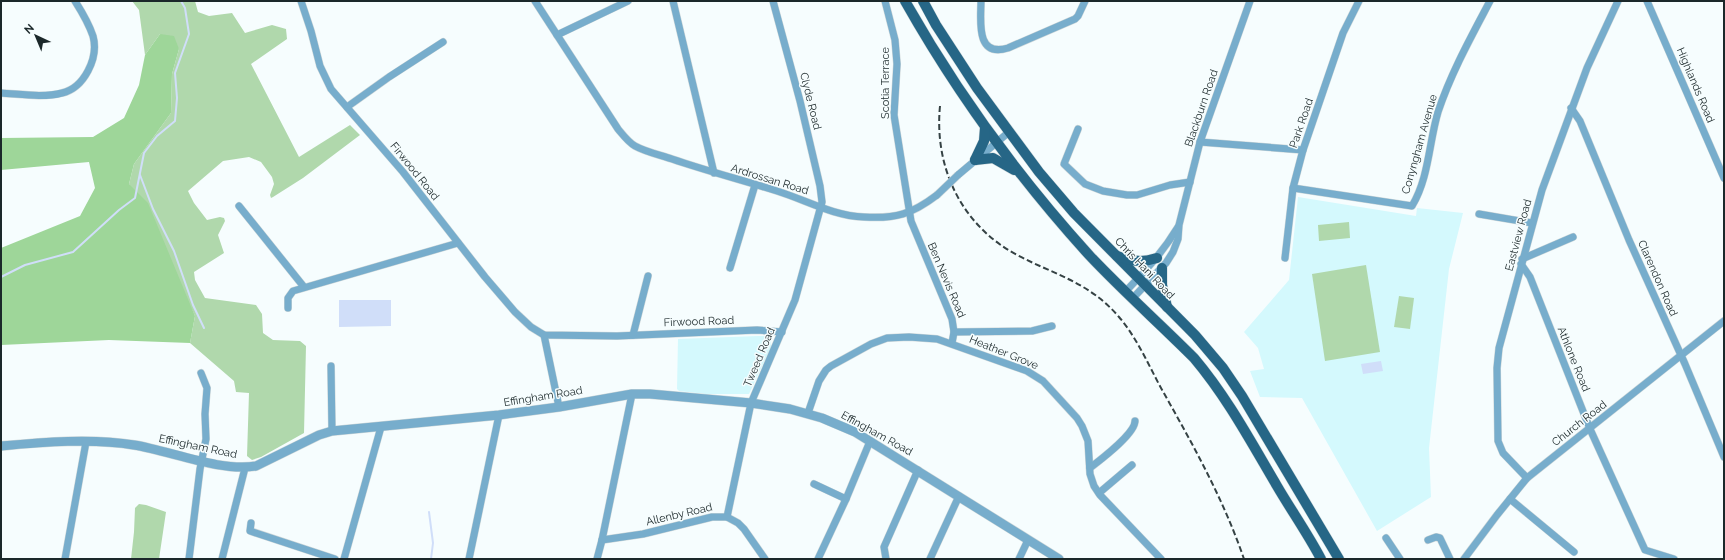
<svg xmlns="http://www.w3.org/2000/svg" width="1725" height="560" viewBox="0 0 1725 560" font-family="Raleway,sans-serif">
	<rect width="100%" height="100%" fill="#f6fdfe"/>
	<!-- built -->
	<g fill="#d4f9fd">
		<path d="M1298 197 1416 216 1417 208 1463 213 1449 269 1429 448 1431 497 1377 531 1302 398 1260 397 1250 371 1264 369 1258 348 1244 332 1289 280Z"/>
		<path d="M758 336H767L771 342V347L749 394H706L679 391 677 389 678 339Z"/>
	</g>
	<!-- green -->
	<g fill="#b0d8ac">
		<path d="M132 1H195L198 12 209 16 232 13 245 33 272 25 286 29 287 39 251 64 299 157 350 125 360 135 303 178 273 197 271 198 270 195 274 184 272 177 261 162 249 157 223 161 188 191 194 203 207 220 220 217 224 218 225 221 218 235 224 253 194 272 195 280 205 298 256 305 262 314 263 333 273 340 300 341 306 346 304 433 261 457 252 460 247 456 249 393 236 392 234 381 190 343 195 316 129 184 134 164 171 113 172 74 179 49 160 34 145 55 139 10Z"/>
		<path d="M1349 222 1350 238 1319 241 1318 225Z"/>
		<path d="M1366 265 1380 352 1325 361 1312 274Z"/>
		<path d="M1399 296 1414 298 1410 329 1394 327Z"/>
		<path d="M139 504 146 505 166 512 159 559H131L134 532 135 508Z"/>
	</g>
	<!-- forest -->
	<path fill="#9ed699" d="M160 34 174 36 179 49 172 74 171 113 134 164 129 184 148 203 195 316 190 343 109 340 1 345V248L80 216 95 188 89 162 1 170V138L93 137 124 118 139 85 145 55Z"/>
	<!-- water -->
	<g fill="#d0def9">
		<path d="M339 300H391V326L339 327Z"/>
		<path d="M1381 361 1383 371 1363 374 1361 364Z"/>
	</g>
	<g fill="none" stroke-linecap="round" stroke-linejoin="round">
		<!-- stream -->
		<g stroke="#d0def9" stroke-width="2">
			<path d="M140 175 153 209 174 251 193 305 204 328"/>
			<path d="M1 277 25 265 73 252 119 210 135 198 144 153 157 136 175 121 177 98 175 73 189 34 185 8 181 1"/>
			<path d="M429 512 433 543 431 559"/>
		</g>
		<defs>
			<g id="minor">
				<path d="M301 1 311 31 320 66 331 89 403 172 485 277 515 312 531 327 544 335 617 336 757 330 782 332"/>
				<path d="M535 1 618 129C623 135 628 142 635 146 646 152 660 155 672 159 707 171 742 180 777 191 806 200 833 216 864 217 896 219 912 214 937 195"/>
				<path d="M673 1 714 173"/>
				<path d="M885 1 895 40 897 64 894 115 911 221 952 319 954 332 952 343"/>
				<path d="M981 1C981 20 975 58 1008 48L1075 19 1078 16 1085 1"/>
				<path d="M1647 1 1724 178"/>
				<path d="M557 35 628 1"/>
				<path d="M1 93C20 94 43 98 62 93 84 88 99 58 93 36 89 24 82 12 75 1"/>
				<path d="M347 107 389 77 443 42"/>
				<path d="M1571 108 1580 121 1629 240 1685 364 1724 457"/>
				<path d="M1078 129 1064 164 1085 184 1103 191 1127 195H1137L1170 185 1190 182"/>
				<path d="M1200 142 1303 150"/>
				<path d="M958 175 1009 132"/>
				<path d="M1293 188 1412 206C1429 178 1429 142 1438 112 1451 73 1471 37 1490 1"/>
				<path d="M239 206 304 287"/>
				<path d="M1479 214 1532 223"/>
				<path d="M1285 258 1293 188 1303 150 1343 33 1359 1"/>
				<path d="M1522 259 1573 237"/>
				<path d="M1521 264 1530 277 1590 429 1645 550 1674 559"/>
				<path d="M730 268 755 185"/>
				<path d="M1126 291C1146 270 1163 252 1178 227"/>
				<path d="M1133 298 1166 263 1173 252 1178 239 1179 225 1200 142 1250 1"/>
				<path d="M288 308V298L293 291 458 243"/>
				<path d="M954 332 1032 331 1052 326"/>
				<path d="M544 335 559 407"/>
				<path d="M633 335 648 276"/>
				<path d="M331 366 332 431"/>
				<path d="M808 413 819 381 826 370 831 366 871 344 887 338 909 337 937 339 1027 371 1043 381 1077 418 1082 426 1088 441 1090 474 1094 486 1100 495 1161 559"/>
				<path d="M1090 468C1100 460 1135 434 1135 421"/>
				<path d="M1527 478 1503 453 1498 441 1497 368 1499 348 1542 190 1587 68 1618 1"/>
				<path d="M814 484 846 499"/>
				<path d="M1099 493 1132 465"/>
				<path d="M1510 499 1574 552"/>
				<path d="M727 517 751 403 795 300 822 202 820 186 800 101 773 1"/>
				<path d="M251 523 250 531 335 559"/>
				<path d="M1386 538 1400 559"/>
				<path d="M602 540 643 534 712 517H727L738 523 744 529 765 559"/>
				<path d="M1428 540 1436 537 1440 538 1450 559"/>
				<path d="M65 559 86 442"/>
				<path d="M189 559 200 469 206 439 205 414 207 388 201 373"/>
				<path d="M222 559 245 468"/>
				<path d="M344 559 381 427"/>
				<path d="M469 559 499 415"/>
				<path d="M597 559 602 540 632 394"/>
				<path d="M818 559 846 499 868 446"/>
				<path d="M886 559 884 547 918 470"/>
				<path d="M930 559 959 496"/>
				<path d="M1019 559 1028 540"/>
				<path d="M1464 559 1497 515 1527 478 1724 321"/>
			</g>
			<path id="tertiary" d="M1 446C43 442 93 438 134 445 171 451 220 472 256 466L319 435 332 431 499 415 559 407 632 394H650L751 403 790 409 822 418 855 432 1059 559"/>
			<g id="primary">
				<path d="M905 1C957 93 1019 178 1090 256 1123 291 1160 324 1194 358 1227 397 1251 442 1277 486 1291 510 1308 534 1321 559"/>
				<path d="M923 1 936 25 977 88 1039 172 1074 213 1195 335 1223 368 1242 396 1339 559"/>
				<path d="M975 160 993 158 1014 170"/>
				<path d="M975 160 984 141 985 128"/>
				<path d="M1117 256C1132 261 1142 263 1157 258"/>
				<path d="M1162 268V285L1167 307"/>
			</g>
		</defs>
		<!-- minor casing -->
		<use href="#minor" stroke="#cfd7d8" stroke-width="8"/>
		<!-- tertiary casing -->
		<use href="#tertiary" stroke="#cfd7d8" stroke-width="10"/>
		<!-- primary casing -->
		<use href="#primary" stroke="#cfd7d8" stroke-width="11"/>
		<!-- minor -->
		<use href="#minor" stroke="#77adcc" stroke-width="7"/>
		<!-- tertiary -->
		<use href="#tertiary" stroke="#77adcc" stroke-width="9"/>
		<!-- primary -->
		<use href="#primary" stroke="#266686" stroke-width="10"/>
		<!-- rail -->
		<path stroke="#354244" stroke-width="2" stroke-dasharray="6 3" stroke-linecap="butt" d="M940 106C934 167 961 225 1017 255 1055 275 1089 282 1119 317 1137 338 1148 364 1161 388 1192 443 1223 498 1244 559"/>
		<defs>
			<path id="minor-bridge" d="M937 195 958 175"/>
		</defs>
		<!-- minor-bridge casing -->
		<use href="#minor-bridge" stroke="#cfd7d8" stroke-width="8" stroke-linecap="butt"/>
		<!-- minor-bridge -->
		<use href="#minor-bridge" stroke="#77adcc" stroke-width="7"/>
	</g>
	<g text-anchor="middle" stroke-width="3" stroke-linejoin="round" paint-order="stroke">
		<!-- street labels -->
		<g font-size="11" fill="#1b282a" stroke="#f6fdfe">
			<text transform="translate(885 83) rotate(-90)" y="4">Scotia Terrace</text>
			<text transform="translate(1696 85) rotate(67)" y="4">Highlands Road</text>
			<text transform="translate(811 101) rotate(76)" y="4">Clyde Road</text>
			<text transform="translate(1201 108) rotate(-71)" y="4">Blackburn Road</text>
			<text transform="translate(1301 123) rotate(-71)" y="4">Park Road</text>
			<text transform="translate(1419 144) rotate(-74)" y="4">Conyngham Avenue</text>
			<text transform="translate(415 171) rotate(51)" y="4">Firwood Road</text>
			<text transform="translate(770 179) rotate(17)" y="4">Ardrossan Road</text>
			<text transform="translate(1518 235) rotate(-75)" y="4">Eastview Road</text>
			<text transform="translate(1145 268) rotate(46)" y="4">Chris Hani Road</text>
			<text transform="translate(1658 278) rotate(66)" y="4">Clarendon Road</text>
			<text transform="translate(947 280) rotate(67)" y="4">Ben Nevis Road</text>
			<text transform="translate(699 321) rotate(-2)" y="4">Firwood Road</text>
			<text transform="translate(1004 352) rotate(22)" y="4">Heather Grove</text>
			<text transform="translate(759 357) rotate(-67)" y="4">Tweed Road</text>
			<text transform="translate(1574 359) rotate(68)" y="4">Athlone Road</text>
			<text transform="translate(543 396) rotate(-9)" y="4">Effingham Road</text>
			<text transform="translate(1579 423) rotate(-38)" y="4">Church Road</text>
			<text transform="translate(877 433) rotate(29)" y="4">Effingham Road</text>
			<text transform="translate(198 446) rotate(12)" y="4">Effingham Road</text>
			<text transform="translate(679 514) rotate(-13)" y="4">Allenby Road</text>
		</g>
	</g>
	<!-- border -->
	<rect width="1725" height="560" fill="none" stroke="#1b282a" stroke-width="4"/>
	<!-- north arrow -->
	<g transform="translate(36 36) rotate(316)" stroke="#f6fdfe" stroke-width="3" paint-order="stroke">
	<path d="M0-3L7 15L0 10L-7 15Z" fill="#1b282a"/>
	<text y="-6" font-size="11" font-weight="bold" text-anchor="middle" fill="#1b282a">N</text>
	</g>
</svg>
